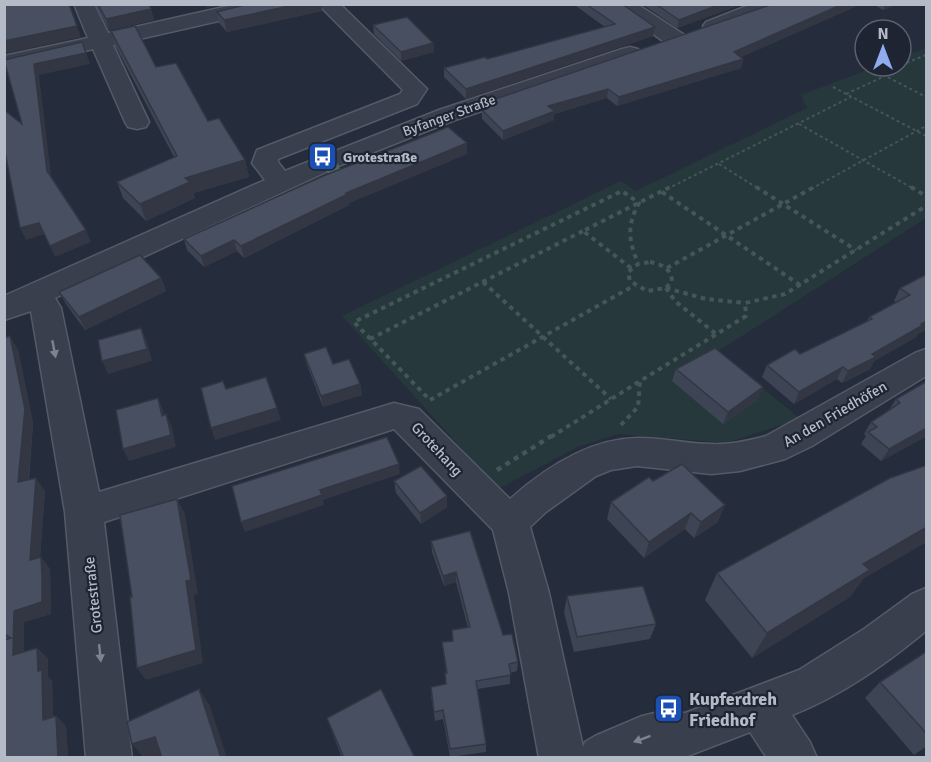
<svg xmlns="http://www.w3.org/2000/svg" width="931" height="762" viewBox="0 0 931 762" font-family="Signika,sans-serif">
	<rect width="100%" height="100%" fill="#252c3b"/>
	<!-- green -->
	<path fill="#27383c" d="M926 48V218L717 352 801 419 725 443 619 434 580 446 498 489 342 316 621 181 636 191 807 108 801 95 878 66H901V57Z"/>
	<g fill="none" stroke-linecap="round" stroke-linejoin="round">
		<defs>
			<g id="minor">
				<path d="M74 4H94L108 33 237 4H277L274 8 267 10 113 45 149 122 146 127 137 129 128 127 125 122 93 49 4 70V56L88 38Z"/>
				<path d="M318 4H340L427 89 417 104 278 159V162L285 171 439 110 622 49 630 47 638 49 641 54 638 59 455 120 341 165 55 298 61 308 99 492 394 403 419 409 510 499C545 468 589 439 637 438 662 437 686 444 711 444 730 445 748 441 766 436L915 353 926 349V376L812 446 785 459 740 471 711 474 637 466 611 470 596 476 546 512 530 527 549 593 583 747 585 742 595 736 642 716 663 711 685 713 799 670 864 629 912 594 926 588V631C884 665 843 695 792 715L810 742 817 758H767L750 732 685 757 539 758 509 593 493 530 394 429 104 522 132 758H86L65 512 31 311 4 320V296L265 180 252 163 257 150 400 94 403 90Z"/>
				<path d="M612 4H637L683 34 686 39 683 44 675 45 667 44Z"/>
				<path d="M752 4H782L779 8 720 30 713 32 706 30 703 26 706 22Z"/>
			</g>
		</defs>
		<!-- minor casing -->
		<use href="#minor" stroke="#545a67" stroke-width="3"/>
		<!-- path-far2 -->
		<g stroke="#45555a" stroke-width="2" stroke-dasharray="3 3" stroke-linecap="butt">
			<path d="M901 65 926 55"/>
			<path d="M872 69 926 97"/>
			<path d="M881 74 899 66"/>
			<path d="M833 87 926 136"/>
			<path d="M846 94 885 76"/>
			<path d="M799 124 914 189"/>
			<path d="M719 164 759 189"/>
			<path d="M667 189 851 97"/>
			<path d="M811 189 926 126"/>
		</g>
		<!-- path-far1 -->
		<g stroke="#45555a" stroke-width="4" stroke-dasharray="4.5 4.5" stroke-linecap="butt">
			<path d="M756 187 856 250"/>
			<path d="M911 187 926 196"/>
			<path d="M662 192 800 285"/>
			<path d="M650 262C661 264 671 268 672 281L666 288 647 291 630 281 628 272 638 264Z"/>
			<path d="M631 268 583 231 670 187"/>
			<path d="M667 268 814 187"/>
			<path d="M483 282 611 399"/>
			<path d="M666 288 706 299 745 303"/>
			<path d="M666 288 675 301 716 334"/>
			<path d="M370 339 583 231"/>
			<path d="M427 397 354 322 622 191 639 203C627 225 628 240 638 263"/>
			<path d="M430 400 635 285"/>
			<path d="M621 425 638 407 640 381 746 316 745 303 785 294 926 206"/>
			<path d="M551 437 640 381"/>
		</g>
		<!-- path -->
		<path stroke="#45555a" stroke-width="4.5" stroke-dasharray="5 5" stroke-linecap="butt" d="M497 470 553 435"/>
		<!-- minor -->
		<use href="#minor" fill="#393f4c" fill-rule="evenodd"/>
	</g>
	<!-- trees -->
	<circle fill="#4d665e" cx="333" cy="169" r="7"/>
	<!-- wall -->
	<g fill="#3d4453">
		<path d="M95 4H149L154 20 109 30Z"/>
		<path d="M573 4H622L655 27 653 36 466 99 444 77V68L487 59 605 27Z"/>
		<path d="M642 4H743L677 28Z"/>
		<path d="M873 4H898L883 10Z"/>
		<path d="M857 6 741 57 743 59 741 68 617 106 607 98 554 114V120L503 140 482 119 481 104Z"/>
		<path d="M322 11 227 32 219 23 217 12Z"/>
		<path d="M373 25 433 43 434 52 401 61 374 34Z"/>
		<path d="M111 31 156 67 245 160 249 177 193 193 195 198 146 221 123 198 117 182 174 157 116 47Z"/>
		<path d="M467 154 349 203V205L244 258 237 251 204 267 187 250 184 239Z"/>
		<path d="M927 274V329L918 334 916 337 874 361 870 369 842 383 837 379 794 404 762 377 767 365 800 354 867 321 869 317 896 302 894 301 900 288Z"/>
		<path d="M161 278 166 291 85 330 66 304 59 292Z"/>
		<path d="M4 333 18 350 33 423 29 480 45 491 40 557 50 569 51 614 24 622V652L37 648 48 659V677L52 681 53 717 56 716 66 726 68 758 6 640 4 639Z"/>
		<path d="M304 354 333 364 360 384 362 395 323 407 307 365Z"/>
		<path d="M676 369 758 400 723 424 672 381Z"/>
		<path d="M927 381V436L881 461 861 444 866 436 864 434 871 422 889 410 896 399Z"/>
		<path d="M394 481 447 496V507L421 524 396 493Z"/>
		<path d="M653 481 718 522 694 538 685 529 644 558 607 519 611 502Z"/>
		<path d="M470 531 503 635 518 662 517 671 510 673V684L477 689 486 744V752L450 757 443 719 435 721 431 696 445 684V673H446L442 642 452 641V630L468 628 456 582 444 586 432 552 431 541Z"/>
		<path d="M717 573 863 579 850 597 752 658 705 600Z"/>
		<path d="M567 596 656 624 650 639 574 652 564 612Z"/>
		<path d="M927 651V746L914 755 865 698 880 682Z"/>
		<path d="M327 718 415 758H342L335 740Z"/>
	</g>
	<!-- shaded-wall -->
	<g fill="#323743">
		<path d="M206 4H225L207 8Z"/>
		<path d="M299 4H321L322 11 227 32 224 20Z"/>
		<path d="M721 4H743L677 28 679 20Z"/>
		<path d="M843 4H857V6L732 61 734 52Z"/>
		<path d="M885 4H898L883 10Z"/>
		<path d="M151 9 154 20 109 30 106 19Z"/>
		<path d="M77 26 81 37 4 54V41Z"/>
		<path d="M655 27 653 36 466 99V89Z"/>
		<path d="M433 43 434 52 401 61V52Z"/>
		<path d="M86 53 90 64 39 75 52 183 47 171 34 64Z"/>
		<path d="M743 59 741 68 617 106 619 97Z"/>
		<path d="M608 89 607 98 554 114V120L503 140V131L548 106Z"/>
		<path d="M467 143V154L349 203V205L244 258 241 246 346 193Z"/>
		<path d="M245 160 249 177 193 193 195 198 146 221 140 204 185 178Z"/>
		<path d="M39 223 45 234 26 240 20 228Z"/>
		<path d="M86 230 91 242 55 257 50 246Z"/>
		<path d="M234 240 237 251 204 267 201 256Z"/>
		<path d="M161 278 166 291 85 330 79 317Z"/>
		<path d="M927 321V329L918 334 916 337 874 361 870 369 842 383 848 371 872 354Z"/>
		<path d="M141 328 147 341 152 361 108 374 102 361Z"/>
		<path d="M10 336 18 350 33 423 27 495 18 482Z"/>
		<path d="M843 367 837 379 794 404 799 392Z"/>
		<path d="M360 384 362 395 323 407 321 396Z"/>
		<path d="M763 387 758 400 723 424 728 412Z"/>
		<path d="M158 398 163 410 167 428 162 416Z"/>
		<path d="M277 408 281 420 215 440 211 428Z"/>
		<path d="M166 414 172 427 176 447 129 461 123 449Z"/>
		<path d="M927 428V436L881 461 889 449Z"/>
		<path d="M399 464 400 474 323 500 324 505 245 532 241 522 320 490Z"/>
		<path d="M36 478 45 491 39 572 30 560Z"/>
		<path d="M447 496V507L421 524 420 513Z"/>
		<path d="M177 499 185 514 198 594 194 595 203 663 146 680 137 668 186 581Z"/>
		<path d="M725 505 718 522 694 538 701 522Z"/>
		<path d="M691 513 685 529 644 558 649 542Z"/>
		<path d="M927 527V542L863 579 850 597 752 658 767 633 863 564Z"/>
		<path d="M41 557 50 569 51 614 24 622V666L13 655 14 611Z"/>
		<path d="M456 572V582L444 586 443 576Z"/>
		<path d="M37 648 48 659V677L52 681 54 730 43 720 38 671Z"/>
		<path d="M199 689 210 706 227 758H221Z"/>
		<path d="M56 716 66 726 68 758H58Z"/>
		<path d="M155 737 169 754 156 758H144L132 744Z"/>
	</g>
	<!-- building -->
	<g fill="#474f60" stroke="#323743" stroke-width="1.5">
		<path d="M4 4H69L77 26 4 41Z"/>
		<path d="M98 4H149L151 9 106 19Z"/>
		<path d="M248 4H299L224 20 217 12Z"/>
		<path d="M586 4H622L655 27 466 89 444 68 485 57 487 59 615 24Z"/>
		<path d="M656 4H721L679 20Z"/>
		<path d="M773 4H843L734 52 743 59 619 97 608 89 548 106 555 111 503 131 482 110 486 109 481 104Z"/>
		<path d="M407 17 433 43 401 52 373 25Z"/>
		<path d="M135 26 156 67 176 63 208 121 219 118 245 160 185 178 190 182 140 204 117 182 177 156 111 31Z"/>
		<path d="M82 42 86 53 34 64 47 171 86 230 50 246 39 223 20 228 4 147V110L22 124 4 60Z"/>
		<path d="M448 127 467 143 346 193 348 194 241 246 234 240 201 256 184 239 323 176Z"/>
		<path d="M140 255 161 278 79 317 59 292Z"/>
		<path d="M927 274V321L921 324 923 325 872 354 876 357 848 371 843 367 799 392 767 365 795 349 800 354 872 319 869 317 910 295 900 288Z"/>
		<path d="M141 328 147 349 102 361 98 340Z"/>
		<path d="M10 336 25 409 18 482 36 478 30 560 41 557 42 576V602L14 611 13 655 37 648 38 671 42 670 43 720 56 716 58 758H4V640L11 638 4 634V338Z"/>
		<path d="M326 347 333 364 349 359 360 384 321 396 304 354Z"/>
		<path d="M715 348 763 387 728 412 676 369Z"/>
		<path d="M266 377 277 408 211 428 201 388 223 381 226 389Z"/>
		<path d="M927 381V428L889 449 868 432 877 427 871 422 900 403 896 399Z"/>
		<path d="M158 398 162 416 166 414 171 435 123 449 116 410Z"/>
		<path d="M387 437 399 464 320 490 322 495 241 522 232 486Z"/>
		<path d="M682 464 725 505 701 522 691 513 649 542 611 502 649 477 653 481Z"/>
		<path d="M927 465V527L863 564 870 570 767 633 717 573 890 478Z"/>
		<path d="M421 466 447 496 420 513 394 481Z"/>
		<path d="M177 499 191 580 186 581 196 650 137 668 130 597H132L120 515Z"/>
		<path d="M470 531 503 635 512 634 518 662 509 664 511 675 476 681 486 744 450 749 443 710 434 712 431 687 446 684 445 673H447L442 642 453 641 452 630 470 627 456 572 443 576 431 541Z"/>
		<path d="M643 586 656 624 577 637 567 596Z"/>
		<path d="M927 651V734L880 682Z"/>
		<path d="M199 689 221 758H162L155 737 132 744 127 722Z"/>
		<path d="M381 689 415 758H344L327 718Z"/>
	</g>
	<!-- one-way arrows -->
	<defs><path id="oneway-solid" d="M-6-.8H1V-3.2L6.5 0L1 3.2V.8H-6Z" transform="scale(1.5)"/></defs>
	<g fill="#7d8390">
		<use href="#oneway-solid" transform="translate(54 349) rotate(79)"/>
		<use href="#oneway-solid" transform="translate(100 653) rotate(84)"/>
		<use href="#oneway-solid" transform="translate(642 739) rotate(160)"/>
	</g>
	<!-- icons -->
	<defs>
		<symbol id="bus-square" viewBox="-11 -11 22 22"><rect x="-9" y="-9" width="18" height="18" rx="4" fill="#1a4fb4" stroke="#1e2431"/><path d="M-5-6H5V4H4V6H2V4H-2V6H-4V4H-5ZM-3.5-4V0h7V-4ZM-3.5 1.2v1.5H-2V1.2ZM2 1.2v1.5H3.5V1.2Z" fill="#fff"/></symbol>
	</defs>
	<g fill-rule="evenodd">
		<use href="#bus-square" x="306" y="140" width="33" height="33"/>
		<use href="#bus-square" x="652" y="692" width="33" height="33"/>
	</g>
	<g text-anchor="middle" stroke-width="4.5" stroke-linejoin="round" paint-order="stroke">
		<!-- far-street labels -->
		<g font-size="14" fill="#b5bac7" stroke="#1e2431">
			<text transform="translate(449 115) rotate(-20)" y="5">Byfanger Straße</text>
		</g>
		<!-- far-poi labels -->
		<g font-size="14" font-weight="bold" fill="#b5bac7" stroke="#1e2431" text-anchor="start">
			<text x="343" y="162">Grotestraße</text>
		</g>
		<!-- street labels -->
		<g font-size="15" fill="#b5bac7" stroke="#1e2431">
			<text transform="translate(835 414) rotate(-30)" y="5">An den Friedhöfen</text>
			<text transform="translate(437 449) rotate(47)" y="5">Grotehang</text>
			<text transform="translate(93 595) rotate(-96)" y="5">Grotestraße</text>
		</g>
		<!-- near-poi labels -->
		<g font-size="18" font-weight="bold" fill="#b5bac7" stroke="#1e2431" text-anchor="start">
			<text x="689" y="705">Kupferdreh<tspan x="689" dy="21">Friedhof</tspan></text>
		</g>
	</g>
	<!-- border -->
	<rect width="931" height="762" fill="none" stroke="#b5bac7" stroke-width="12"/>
	<!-- north arrow -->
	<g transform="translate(883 48)"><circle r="28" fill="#1e2431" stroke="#5a606d" stroke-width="1.5"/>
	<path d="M0-4.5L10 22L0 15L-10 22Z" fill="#90abf0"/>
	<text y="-9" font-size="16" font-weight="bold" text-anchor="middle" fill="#b5bac7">N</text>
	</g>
</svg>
